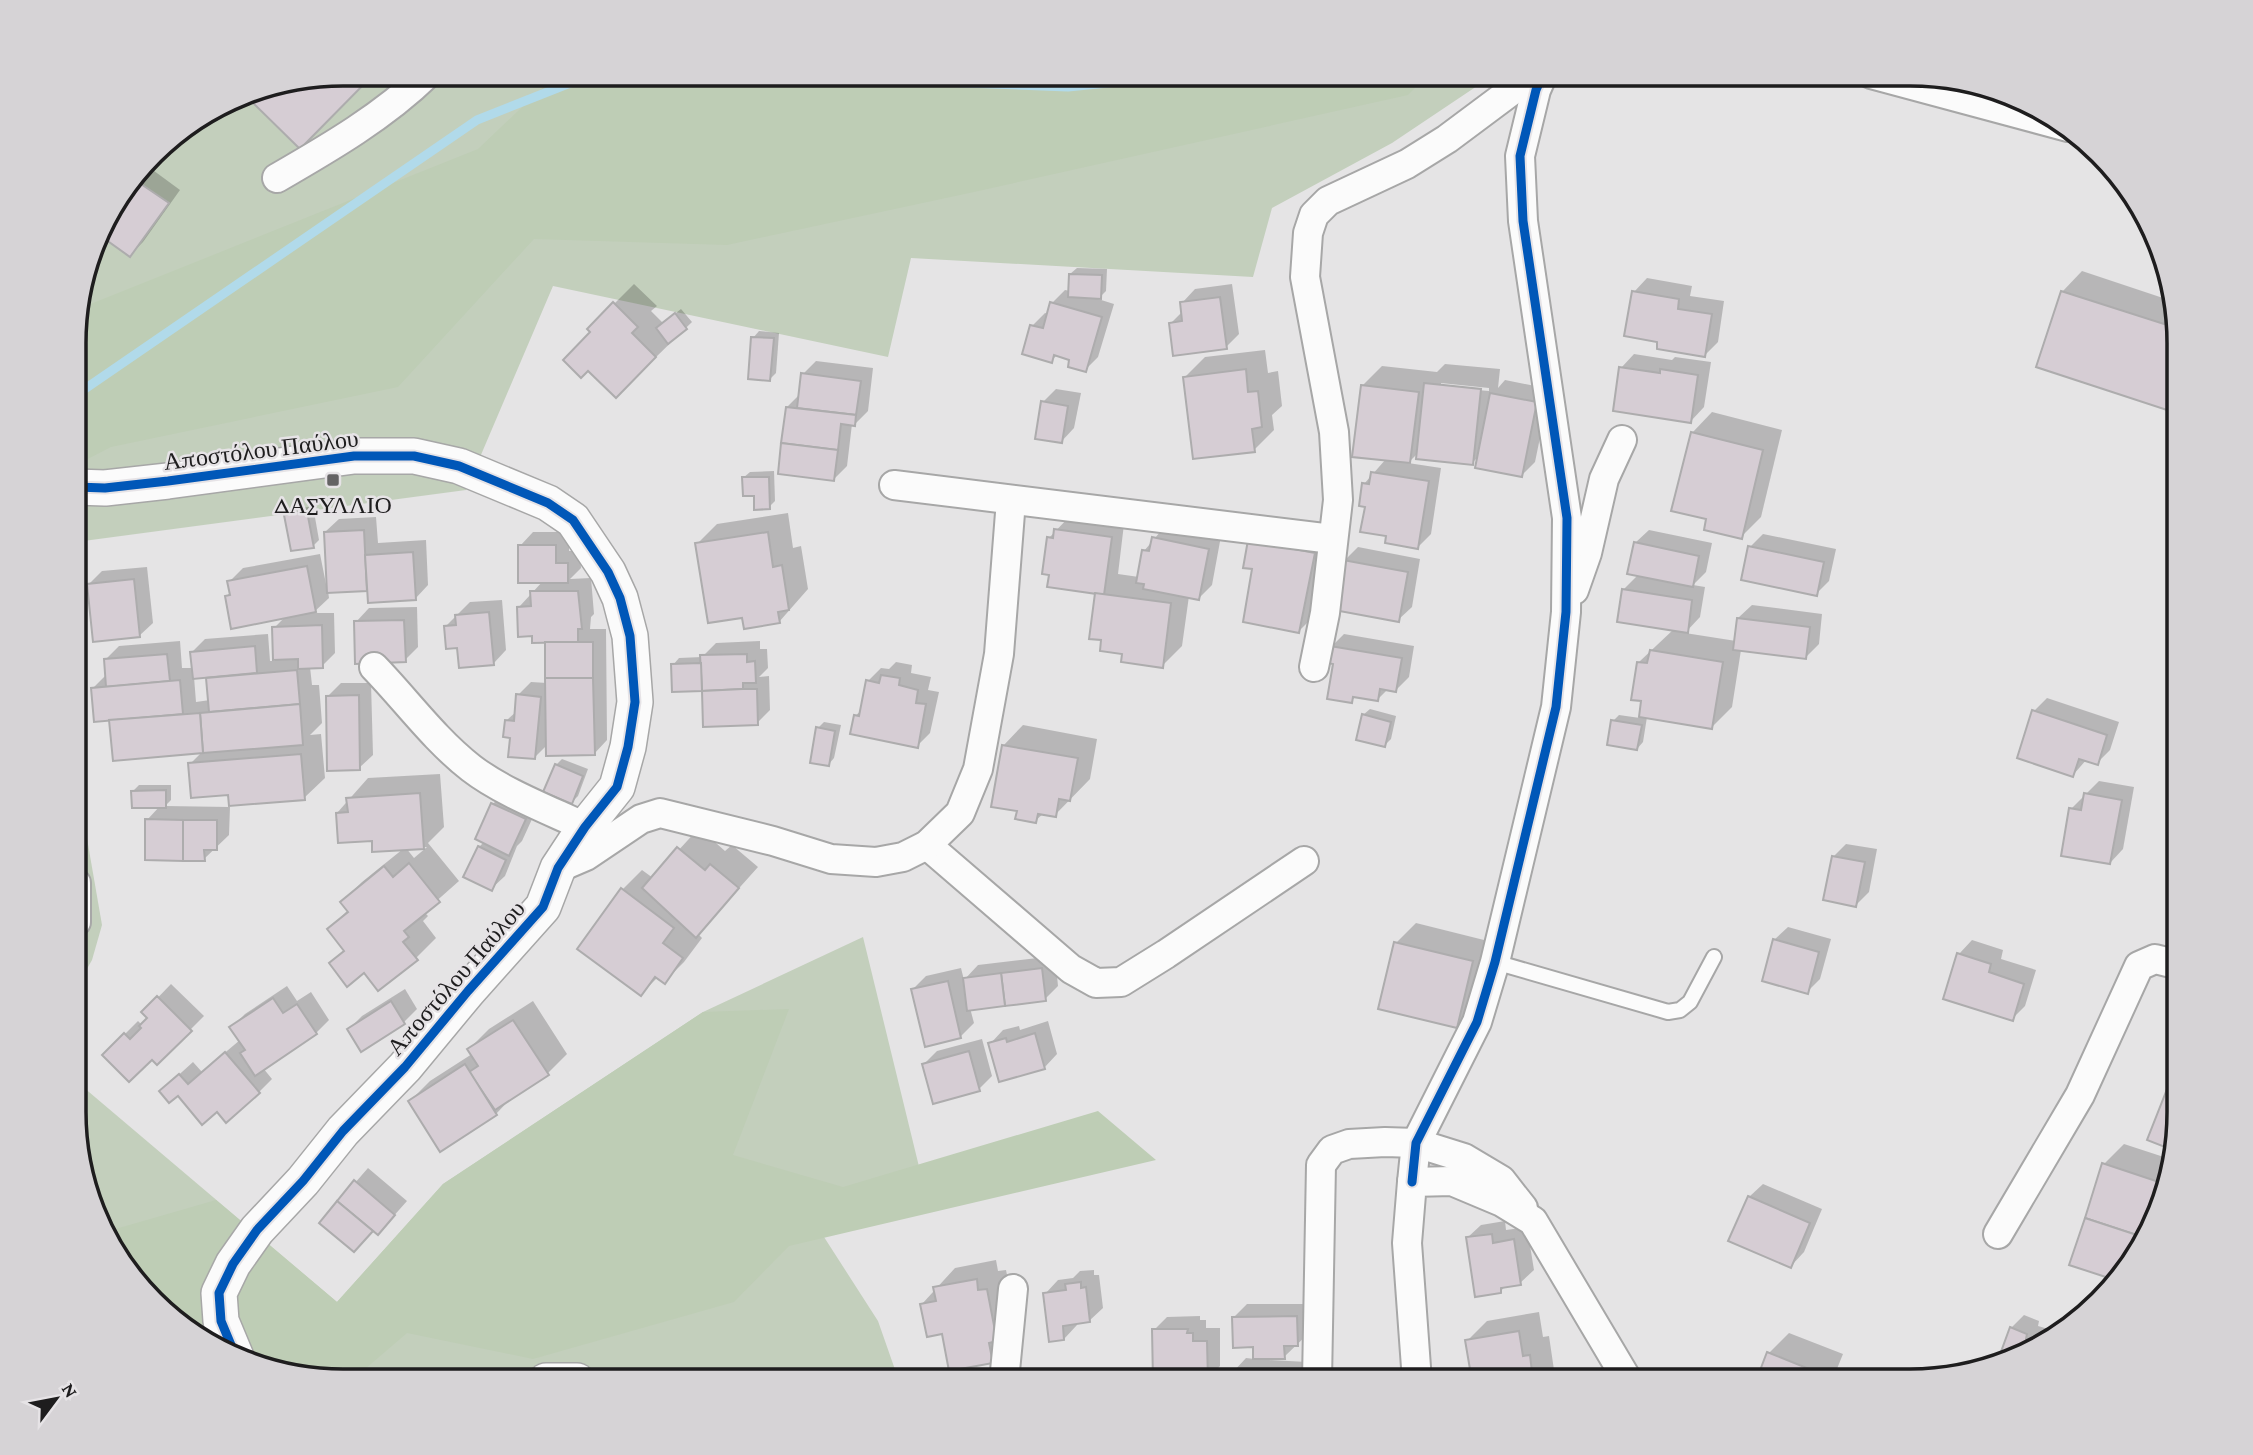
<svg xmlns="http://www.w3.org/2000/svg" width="2253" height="1455" viewBox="0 0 2253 1455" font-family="'Crimson Pro',serif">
	<rect width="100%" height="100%" fill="#e5e4e5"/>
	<!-- green -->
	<g fill="#c3cfbc">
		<path d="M342 74H1495L1392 143 1272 208 1253 277 911 258 888 357 553 286 466 490 76 542V308L101 223 165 141 240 94Z"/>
		<path d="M76 775 102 925 92 960 76 988Z"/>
		<path d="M863 937 923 1183 824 1237 878 1321 899 1381H342L256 1367 193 1336 110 1247 76 1147V1081L337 1302 443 1184 703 1012Z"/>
	</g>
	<!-- forest -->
	<g fill="#becdb5">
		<path d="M557 74H1429L1408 95 974 192 727 245 534 239 398 387 111 447 76 465V312L88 305 478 149Z"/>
		<path d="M789 1009 733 1155 843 1187 1098 1111 1156 1160 789 1246 734 1302 533 1359 407 1333 351 1381 256 1367 193 1336 110 1247 105 1232 216 1200 337 1302 443 1184 703 1012Z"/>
	</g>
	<!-- shadow -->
	<g fill="#0003" fill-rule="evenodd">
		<path d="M342 74H372L300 147 255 102 269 88Z"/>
		<path d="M146 165 180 190 143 242 130 255 101 223Z"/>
		<path d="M1077 268 1107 269 1106 291 1098 299 1114 304 1098 357 1085 370 1071 358 1058 354 1051 361 1032 326 1045 313 1049 314 1052 303 1065 290 1070 291V274Z"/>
		<path d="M2082 271 2172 301 2179 325V399L2170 409 2062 292Z"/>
		<path d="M1647 278 1692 286 1690 296 1724 301 1718 342 1705 355 1659 340 1634 292Z"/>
		<path d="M634 284 657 306 651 311 663 323 681 309 692 322 616 396 589 329Z"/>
		<path d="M1232 284 1239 334 1226 347 1171 323 1183 311 1182 303 1195 289Z"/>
		<path d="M759 331 779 333 776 373 770 379 753 338Z"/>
		<path d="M1265 350 1268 373 1278 371 1282 406 1272 415 1274 430 1254 450 1184 378 1205 357Z"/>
		<path d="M1634 354 1672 360 1675 357 1711 362 1704 407 1691 421 1621 368Z"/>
		<path d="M816 361 873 368 868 411 855 424H852L847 466 834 479 787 407 800 394 803 374Z"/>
		<path d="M1445 364 1500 369 1498 388 1505 380 1550 389 1535 462 1522 475 1479 456 1472 463 1419 452 1408 463 1441 468 1431 534 1418 547 1388 535 1367 506 1364 484 1386 459 1362 386 1382 366 1437 372ZM1441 383 1489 388V391L1441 387Z"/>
		<path d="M1056 389 1081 393 1074 428 1061 442 1043 402Z"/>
		<path d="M1712 412 1782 430 1761 517 1741 537 1709 518 1692 433Z"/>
		<path d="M774 471 775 501 769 507 743 478 750 472Z"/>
		<path d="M313 506 319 540 313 546 286 516 292 510Z"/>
		<path d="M788 513 793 548 801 546 808 589 779 622 744 616 697 544 717 524Z"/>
		<path d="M376 517 378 543 426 540 428 585 415 599 369 589 328 591 329 598 313 613H334L335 653 322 666 310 667 312 685H319L322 723 310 735 321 734 325 778 304 798 229 793 190 764 202 752 111 719 93 688 107 674 105 660 119 646 180 641 182 668H193L192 652 205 639 268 634 270 661H275L274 628 285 617 227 596 231 592 229 582 243 568 320 554 326 584 328 583 325 532 339 519ZM208 676 210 700 196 702 194 677Z"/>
		<path d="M1069 517 1124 524 1118 574 1139 577 1144 551 1166 525 1221 536 1212 585 1199 598 1189 596 1182 646 1162 666 1124 653 1103 639 1097 594 1051 574 1049 538Z"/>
		<path d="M1649 530 1712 543 1706 572 1693 585 1705 587 1700 617 1685 633 1736 641 1738 618 1752 605 1822 614 1819 644 1806 657 1741 650 1732 707 1712 727 1647 717 1643 742 1637 749 1613 721 1619 715 1640 718 1643 700 1639 662 1674 629 1623 590 1639 574 1635 543Z"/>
		<path d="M533 532H569V551H580L581 568 570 579 591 578 594 614 591 617 590 629H606L607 740 594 754 548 744 534 758 512 736 507 720 517 711 518 695 531 682 547 683 546 640 533 635 519 607 543 581 520 546Z"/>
		<path d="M1334 533 1319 611 1299 631 1254 568 1250 541Z"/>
		<path d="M1763 534 1836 549 1829 581 1816 594 1750 547Z"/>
		<path d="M1358 547 1420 559 1412 607 1398 620 1344 561Z"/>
		<path d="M147 567 153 623 139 636 89 584 102 571Z"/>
		<path d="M502 600 506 650 493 664 459 646 446 626 470 602Z"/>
		<path d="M417 607 418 647 405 660 356 622 369 608Z"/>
		<path d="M1344 634 1414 646 1409 677 1396 690 1388 689 1377 700 1356 696 1351 701 1335 663 1331 647Z"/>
		<path d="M760 641V649H767L768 668 759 677 769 676 770 710 757 723 704 689 673 665 679 658 702 657 716 643Z"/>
		<path d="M896 662 912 665 911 673 931 677 928 690 939 692 930 733 917 746 855 716 862 710 868 681 881 668 889 669Z"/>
		<path d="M341 683H371L373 755 359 768 327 697Z"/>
		<path d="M2047 698 2119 722 2110 750 2097 763 2087 759 2073 775 2034 711Z"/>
		<path d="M1370 709 1396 716 1391 739 1385 745 1363 715Z"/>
		<path d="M824 722 841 725 834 758 828 765 818 728Z"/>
		<path d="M1023 725 1097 739 1090 779 1055 815 1044 813 1035 821 1019 810 1003 746Z"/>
		<path d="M562 759 588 769 578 796 572 802 556 765Z"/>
		<path d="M440 774 444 827 428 843 459 881 424 912 428 916 423 921 436 938 416 958 365 971 331 964 345 949 329 929 348 910 342 902 362 882 403 849 373 839 337 813 368 778ZM427 847 414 858 406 848Z"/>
		<path d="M2099 781 2134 787 2123 849 2110 863 2071 809Z"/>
		<path d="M139 785H171V800L165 806 230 807 229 835 204 859 147 820 160 806 133 791Z"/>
		<path d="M506 790 538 806 522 841 517 846 505 876 491 889 479 847 484 842 477 838 493 804Z"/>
		<path d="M699 828 725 851 732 845 758 867 698 934 702 938 684 962 664 982 658 977 641 994 622 890 642 870 653 878Z"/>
		<path d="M1846 844 1877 849 1869 892 1856 905 1833 857Z"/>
		<path d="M1416 923 1492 942 1477 1006 1457 1026 1396 943Z"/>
		<path d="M1788 927 1831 939 1820 979 1807 992 1774 940Z"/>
		<path d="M1972 940 2003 950 2001 959 2036 970 2025 1006 2012 1019 1945 998 1959 954Z"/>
		<path d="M1055 956 1058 986 1045 999 970 1008 974 1023 961 1036 913 989 926 976 961 968 964 980 978 965Z"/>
		<path d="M171 984 204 1016 157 1063 152 1058 104 1055 138 1021 142 1025 149 1018 144 1012Z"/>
		<path d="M287 986 297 1001 311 992 329 1020 316 1033 263 1068 272 1079 259 1092 217 1110 178 1093 161 1091 193 1062 202 1072 240 1040 231 1028 245 1014Z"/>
		<path d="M405 989 417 1009 404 1022 362 1049 349 1029 362 1016Z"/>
		<path d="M533 1001 567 1054 547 1074 514 1095 496 1114 441 1149 410 1101 430 1081 472 1054 469 1049 489 1029Z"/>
		<path d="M1048 1021 1057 1054 1044 1068 990 1044 1003 1030 1019 1026 1020 1030Z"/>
		<path d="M982 1039 992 1076 979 1089 924 1064 937 1051Z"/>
		<path d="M2179 1063V1130L2149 1139Z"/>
		<path d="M2124 1144 2173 1160 2165 1199 2134 1262 2116 1278 2104 1164Z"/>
		<path d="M368 1168 407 1201 391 1219 374 1229 367 1237 321 1222Z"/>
		<path d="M1763 1184 1822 1209 1804 1252 1791 1266 1749 1197Z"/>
		<path d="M1505 1221 1506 1230 1527 1227 1534 1270 1520 1283 1506 1285 1501 1291 1467 1238 1481 1225Z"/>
		<path d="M996 1260 998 1271 1006 1270 1016 1320 992 1361 943 1332 922 1304 955 1268Z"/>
		<path d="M1094 1270V1275H1099L1103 1308 1089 1321 1076 1323 1077 1325 1064 1339 1045 1294 1058 1280 1073 1278 1080 1271Z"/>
		<path d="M1247 1304H1310L1311 1331 1284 1357H1269V1360L1307 1362 1306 1381H1232L1233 1372 1246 1358 1255 1359V1346L1234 1317Z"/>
		<path d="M1539 1312 1543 1337 1549 1336 1554 1370 1550 1374 1551 1381H1474L1467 1341 1487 1321Z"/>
		<path d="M2024 1315 2039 1321 2038 1326 2059 1332 2045 1346 2000 1359 2011 1328Z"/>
		<path d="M1200 1316V1320H1206V1328H1220V1366L1207 1380 1155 1381 1154 1330 1167 1317Z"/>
		<path d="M1789 1333 1843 1354 1832 1381H1757L1769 1353Z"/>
	</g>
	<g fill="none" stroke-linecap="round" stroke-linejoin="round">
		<!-- stream -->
		<g stroke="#b1daea" stroke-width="9">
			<path d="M740 74 1068 87 1197 74"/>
			<path d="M76 395 477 120 593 74"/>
		</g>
	</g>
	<!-- building -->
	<g fill="#d6cdd4" stroke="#adacad" stroke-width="2">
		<path d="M342 74H374L300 149 252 102 266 89Z"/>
		<path d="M135 180 169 203 130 257 98 234 101 223Z"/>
		<path d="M1069 274 1102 275 1101 299 1068 297Z"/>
		<path d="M1632 291 1679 299 1678 309 1712 314 1705 357 1657 349V342L1624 336Z"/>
		<path d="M2061 291 2164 324 2167 314 2176 317 2179 325V384L2170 411 2036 367Z"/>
		<path d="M1220 297 1227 349 1173 356 1169 323 1182 321 1180 302Z"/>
		<path d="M613 302 638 327 632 333 656 357 616 398 588 371 581 378 563 360 590 332 587 329Z"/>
		<path d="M1050 302 1102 317 1086 372 1068 367 1069 360 1054 355 1052 363 1022 354 1030 325 1043 328Z"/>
		<path d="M675 313 687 329 668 344 656 328Z"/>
		<path d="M751 337 774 338 770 381 748 379Z"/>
		<path d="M1619 367 1660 373V369L1698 375 1691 423 1613 411Z"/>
		<path d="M1246 369 1248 392 1258 391 1262 427 1252 429 1255 452 1193 459 1183 377Z"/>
		<path d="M801 373 861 381 856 415 797 408Z"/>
		<path d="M1424 383 1481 389 1473 465 1416 459Z"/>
		<path d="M1361 385 1419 392 1410 463 1352 457Z"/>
		<path d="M1490 393 1537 402 1522 477 1475 468Z"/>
		<path d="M1041 401 1068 406 1062 443 1035 439Z"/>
		<path d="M786 407 856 415 855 426 841 424 838 450 781 443Z"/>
		<path d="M1691 432 1763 450 1742 539 1704 530 1706 519 1671 511Z"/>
		<path d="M781 443 838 450 834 481 778 474Z"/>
		<path d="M1371 472 1429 481 1418 549 1385 543 1386 536 1360 532 1365 507 1359 506 1362 483 1369 484Z"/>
		<path d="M742 477H769L770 509 754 510V496H743Z"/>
		<path d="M307 511 314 548 291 551 284 515Z"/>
		<path d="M1054 529 1112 537 1104 595 1047 587 1049 575 1042 574 1047 537 1053 538Z"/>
		<path d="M364 530 367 591 327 593 324 532Z"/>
		<path d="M768 532 773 567 782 565 789 610 778 612 780 623 744 629 742 618 708 623 695 543Z"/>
		<path d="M1152 537 1209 549 1199 600 1143 589 1144 584 1136 583 1142 550 1149 551Z"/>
		<path d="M1248 540 1315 553 1299 633 1243 622 1252 569 1243 568Z"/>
		<path d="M1634 542 1699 556 1693 587 1627 574Z"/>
		<path d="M518 545H556V563H568V583H518Z"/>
		<path d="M1748 546 1824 562 1817 596 1741 580Z"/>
		<path d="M413 552 416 600 368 603 365 555Z"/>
		<path d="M1343 560 1408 572 1399 622 1334 610Z"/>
		<path d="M307 566 316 612 231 629 225 596 230 595 227 581Z"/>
		<path d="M134 579 140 637 93 642 87 584Z"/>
		<path d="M1622 589 1692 600 1688 633 1617 622Z"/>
		<path d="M530 591H578L582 629H578V642L532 643V636L518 637 517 607 531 606Z"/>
		<path d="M1095 593 1171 603 1163 668 1121 662 1122 654 1100 651 1101 640 1089 639Z"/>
		<path d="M489 612 494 665 459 668 457 648 446 649 444 626 456 625 455 615Z"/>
		<path d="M1737 618 1810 627 1806 659 1733 650Z"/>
		<path d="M404 620 406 662 355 664 354 621Z"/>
		<path d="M322 625 323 668 298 669V659L273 660 272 627Z"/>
		<rect x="545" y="642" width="48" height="36"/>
		<path d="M255 646 257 673 193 679 190 652Z"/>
		<path d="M1330 646 1402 658 1396 692 1380 689 1378 701 1353 697 1352 703 1327 699 1333 664 1327 663Z"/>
		<path d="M1650 650 1723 662 1712 729 1639 717 1641 701 1631 700 1637 662 1647 663Z"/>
		<path d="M167 654 170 681 106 687 104 659Z"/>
		<path d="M747 654V662L755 661 756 683H743V689L702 691 700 655Z"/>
		<path d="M701 663 702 691 672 692 671 664Z"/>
		<path d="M297 670 300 704 209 712 206 678Z"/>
		<path d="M881 675 900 678 899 685 918 690 916 703 926 704 918 748 850 734 854 715 859 716 866 680 879 683Z"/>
		<path d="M545 678H593L595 755 546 756Z"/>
		<path d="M180 680 183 714 94 722 91 688Z"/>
		<path d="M743 689H757L758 725 703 727 702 691Z"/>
		<path d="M516 694 541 697 535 759 508 757 510 738 503 737 505 720 514 721Z"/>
		<path d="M359 695 360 770 327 771 326 696Z"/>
		<path d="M300 704 303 745 203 753 200 713Z"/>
		<path d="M2032 710 2107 735 2098 765 2079 759 2073 777 2017 758Z"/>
		<path d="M200 713 203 753 113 761 109 720Z"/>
		<path d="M1362 714 1391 722 1385 747 1356 740Z"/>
		<path d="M1611 720 1642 725 1637 750 1607 745Z"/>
		<path d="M816 727 835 731 829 766 810 763Z"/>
		<path d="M1002 745 1078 758 1070 801 1059 799 1056 817 1038 814 1036 823 1015 819 1017 811 991 807Z"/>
		<path d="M301 754 305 800 229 806 228 795 191 798 188 763Z"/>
		<path d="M555 764 583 776 572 804 543 792Z"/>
		<path d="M166 790V808H132L131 791Z"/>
		<path d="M420 793 424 849 372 852V841L338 843 336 813 348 812 346 798Z"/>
		<path d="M2084 793 2122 800 2110 864 2061 856 2069 808 2081 810Z"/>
		<path d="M491 803 526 819 509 856 475 839Z"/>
		<path d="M145 819 183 820V861L145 860Z"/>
		<path d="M183 820H217V850H204L205 861H183Z"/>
		<path d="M478 846 506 860 492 891 463 877Z"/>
		<path d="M677 847 705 870 710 864 739 888 696 938 642 888Z"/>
		<path d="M1832 856 1865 862 1856 907 1823 900Z"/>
		<path d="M409 863 440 902 404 931 409 937 403 942 418 960 378 991 364 973 347 987 329 963 344 951 327 929 348 912 340 902 384 866 393 877Z"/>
		<path d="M621 888 674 928 663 943 683 958 665 984 655 977 641 996 577 949Z"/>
		<path d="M1773 939 1819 952 1808 994 1762 981Z"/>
		<path d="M1394 942 1473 961 1457 1028 1378 1009Z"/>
		<path d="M1957 953 1991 964 1989 972 2024 984 2013 1021 1943 999Z"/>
		<path d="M1042 968 1046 1001 1005 1006 1001 973Z"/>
		<path d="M1001 973 1005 1006 967 1011 963 978Z"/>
		<path d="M948 981 961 1038 925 1047 911 989Z"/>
		<path d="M157 996 192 1031 157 1065 152 1060 129 1082 102 1055 124 1033 130 1039 141 1028 139 1026 147 1018 141 1012Z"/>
		<path d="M273 998 283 1013 297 1004 317 1034 255 1076 240 1053 245 1050 229 1027Z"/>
		<path d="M391 1001 405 1024 361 1052 347 1029Z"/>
		<path d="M513 1020 549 1075 495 1110 469 1072 478 1066 467 1049Z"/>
		<path d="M1035 1033 1045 1069 999 1082 988 1043 1006 1038 1007 1042Z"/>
		<path d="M969 1051 980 1091 933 1104 922 1064Z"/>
		<path d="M225 1052 260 1093 226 1123 217 1112 202 1125 178 1096 169 1103 159 1091 179 1074 188 1084Z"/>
		<path d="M465 1064 497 1115 440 1152 408 1101Z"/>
		<path d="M2173 1074 2179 1076V1130L2175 1151 2147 1140Z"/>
		<path d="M2102 1163 2168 1185 2165 1199 2146 1238 2085 1218Z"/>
		<path d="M354 1180 395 1215 378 1235 337 1201Z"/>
		<path d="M1748 1196 1810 1223 1791 1268 1728 1241Z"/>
		<path d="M337 1201 373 1231 354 1252 319 1223Z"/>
		<path d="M2085 1218 2146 1238 2134 1262 2115 1280 2069 1265Z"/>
		<path d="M1492 1234 1493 1243 1514 1239 1521 1285 1501 1288V1293L1475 1297 1466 1237Z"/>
		<path d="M977 1279 978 1290 987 1289 997 1341 989 1343 993 1363 949 1371 942 1334 927 1337 920 1304 936 1301 933 1287Z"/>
		<path d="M1081 1282V1288L1086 1287 1090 1322 1063 1326 1064 1340 1049 1342 1043 1293 1066 1290 1065 1284Z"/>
		<path d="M1297 1316 1298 1346H1284L1285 1359H1253V1347L1233 1348 1232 1317Z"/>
		<path d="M2010 1327 2027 1334 2026 1339 2043 1346 2046 1344 2045 1346 1998 1360Z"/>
		<path d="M1152 1329H1188L1187 1333H1193V1341H1207L1208 1381H1153Z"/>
		<path d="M1519 1331 1523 1356 1530 1355 1533 1381H1472L1465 1340Z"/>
		<path d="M1767 1352 1824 1375 1821 1381H1756Z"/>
		<path d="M1231 1371 1295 1375 1294 1381H1231Z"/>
	</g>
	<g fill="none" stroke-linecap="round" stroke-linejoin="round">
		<defs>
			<path id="service" d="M1495 962 1668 1012 1680 1010 1690 1002 1714 957"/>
			<g id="minor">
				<path d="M1871 74 2068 127"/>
				<path d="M277 178C329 148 384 116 427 74"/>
				<path d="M894 485 1332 539"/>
				<path d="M1574 590 1587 553 1604 479 1622 440"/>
				<path d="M374 667C406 700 434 739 471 768 502 792 549 810 585 827"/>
				<path d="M1314 667 1325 613 1338 500 1334 432 1305 277 1308 233 1314 215 1328 201 1407 164 1447 139 1510 92 1527 74"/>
				<path d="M927 845 1071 969 1096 983 1121 982 1166 954 1304 861"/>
				<path d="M558 868 586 856 641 819 660 813 773 841 831 859 876 862 903 857 927 845 960 813 978 769 999 654 1011 500"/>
				<path d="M76 883V922"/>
				<path d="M1412 1182 1416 1143 1477 1022 1495 962 1556 707 1566 612 1567 518 1523 221 1520 156 1536 90 1543 74"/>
				<path d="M1998 1234 2080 1095 2139 966 2155 959 2179 965"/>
				<path d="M1004 1381 1013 1289"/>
				<path d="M1317 1381 1321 1165 1332 1150 1349 1144 1385 1142 1416 1143 1464 1158 1501 1180 1523 1208"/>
				<path d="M1417 1381 1407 1243 1412 1182 1452 1181 1502 1202 1533 1221 1628 1381"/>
			</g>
			<g id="tertiary">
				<path d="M76 487 105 488 168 481 354 456H414L459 466 548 503 573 520 608 572 620 598 630 636 635 702 628 747 617 787 585 827 558 868 543 907 468 991 405 1067 343 1131 303 1181 257 1230 233 1264 219 1293 221 1321 236 1357"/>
				<path d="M546 1381H577"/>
			</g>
		</defs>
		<!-- service casing -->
		<use href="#service" stroke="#a7a7a7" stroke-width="18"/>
		<!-- minor casing -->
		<use href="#minor" stroke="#a7a7a7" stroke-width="32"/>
		<!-- tertiary casing -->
		<use href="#tertiary" stroke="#a7a7a7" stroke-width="38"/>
		<!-- service -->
		<use href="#service" stroke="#fbfbfb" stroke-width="14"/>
		<!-- minor -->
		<use href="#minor" stroke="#fbfbfb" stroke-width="28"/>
		<!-- tertiary -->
		<use href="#tertiary" stroke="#fbfbfb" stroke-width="35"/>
		<defs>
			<g id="cycleway">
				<path d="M76 487 105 488 168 481 354 456H414L459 466 548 503 573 520 608 572 620 598 630 636 635 702 628 747 617 787 585 827 558 868 543 907 468 991 405 1067 343 1131 303 1181 257 1230 233 1264 219 1293 221 1321 236 1357"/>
				<path d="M1412 1182 1416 1143 1477 1022 1495 962 1556 707 1566 612 1567 518 1523 221 1520 156 1536 90 1543 74"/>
			</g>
		</defs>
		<!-- cycleway casing -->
		<use href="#cycleway" stroke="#e6e3e6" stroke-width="13"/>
		<!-- cycleway -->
		<use href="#cycleway" stroke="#0057b8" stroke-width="9"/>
	</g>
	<!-- markers -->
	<rect fill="#646364" stroke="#e6e3e6" stroke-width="2.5" x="326" y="473" width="14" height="14" rx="3.5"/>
	<g text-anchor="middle" stroke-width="5" stroke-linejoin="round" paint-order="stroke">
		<!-- street labels -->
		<g font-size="24" fill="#1e1d1e" stroke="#e6e3e6">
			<text transform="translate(261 450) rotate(-7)" y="8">Αποστόλου Παύλου</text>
			<text transform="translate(456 978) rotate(-49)" y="8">Αποστόλου Παύλου</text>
		</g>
		<!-- poi labels -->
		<g font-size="24" fill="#1e1d1e" stroke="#e6e3e6">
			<text x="333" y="513">ΔΑΣΥΛΛΙΟ</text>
		</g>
	</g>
	<!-- crop -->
	<path d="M0 0H2253V1455H0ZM343 86H1910A257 257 0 0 1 2167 343V1112A257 257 0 0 1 1910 1369H343A257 257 0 0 1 86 1112V343A257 257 0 0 1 343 86Z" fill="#d6d3d6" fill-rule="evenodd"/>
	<path fill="none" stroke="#1e1d1e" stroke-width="3.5" d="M343 86H1910A257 257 0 0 1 2167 343V1112A257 257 0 0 1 1910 1369H343A257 257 0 0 1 86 1112V343A257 257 0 0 1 343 86Z"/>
	<!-- north arrow -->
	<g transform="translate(56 1399) rotate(58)" stroke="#e6e3e6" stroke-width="5" paint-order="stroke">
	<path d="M0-5L12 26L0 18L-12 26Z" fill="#1e1d1e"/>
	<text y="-10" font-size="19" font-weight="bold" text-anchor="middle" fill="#1e1d1e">N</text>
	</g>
</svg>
